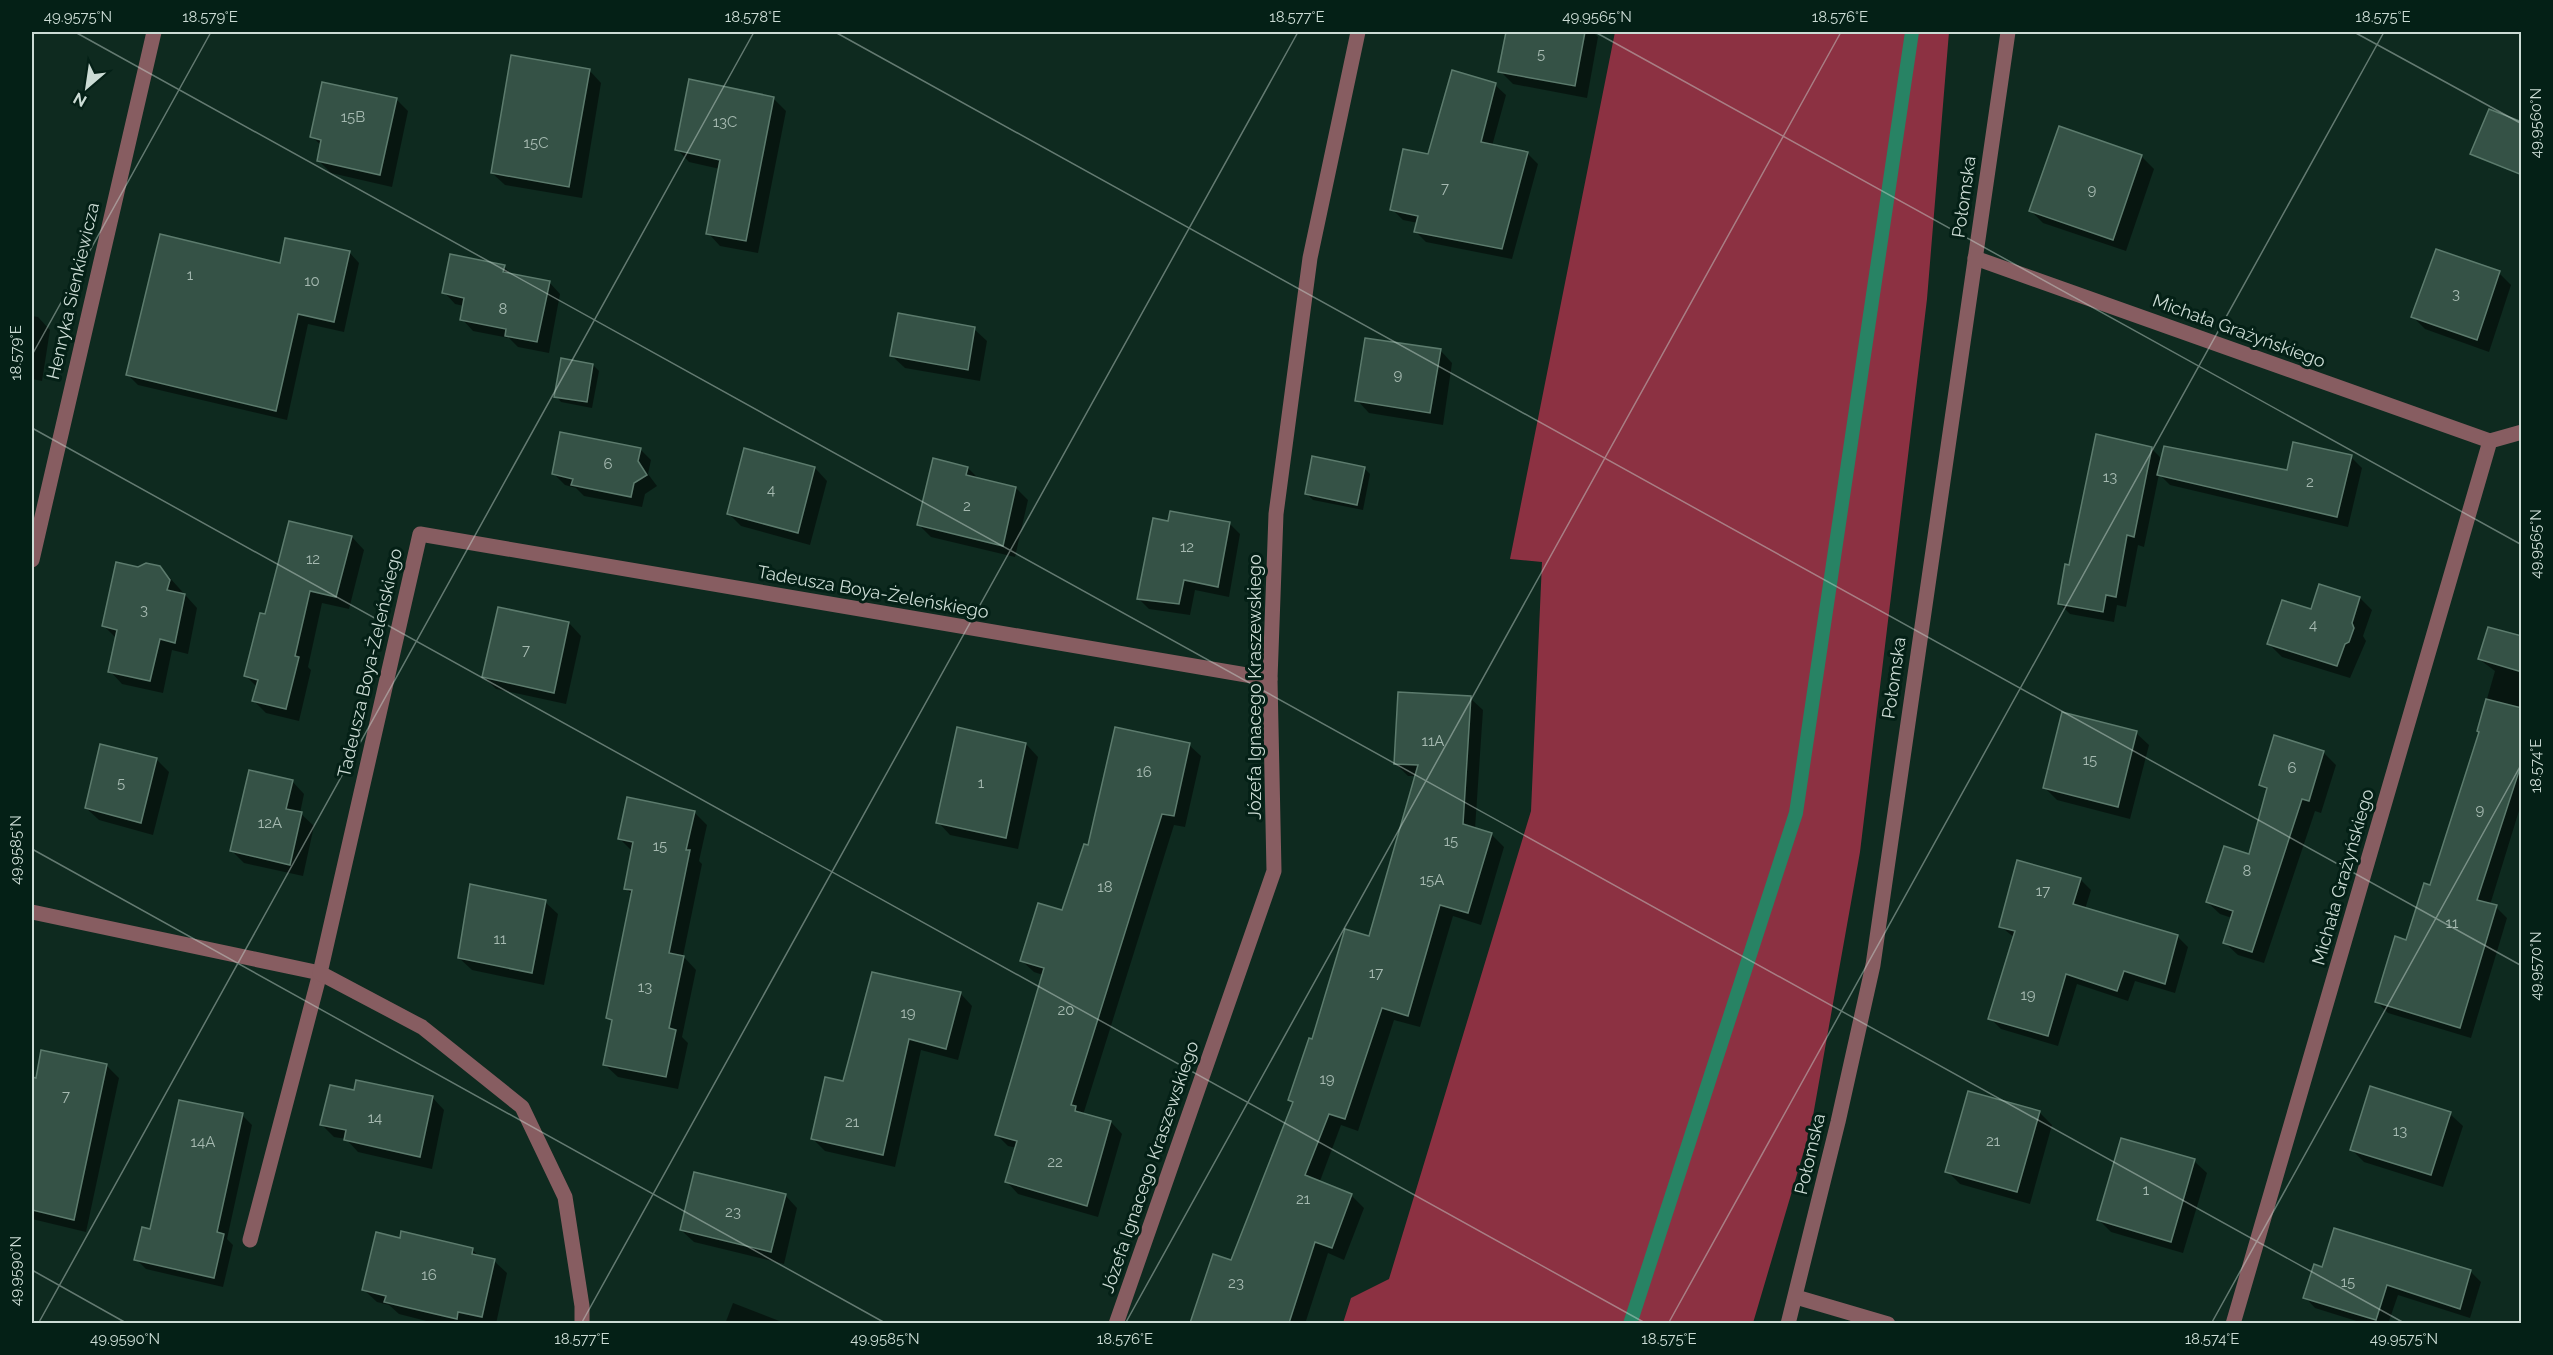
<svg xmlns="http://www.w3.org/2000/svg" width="2553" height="1355" viewBox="0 0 2553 1355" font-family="Raleway,sans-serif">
	<rect width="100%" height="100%" fill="#0e2a1f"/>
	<!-- forest -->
	<path fill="#8c3142" d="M1615 32H1949L1927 299 1860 852 1811 1127 1753 1323H1343L1351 1298 1389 1279 1531 811 1542 562 1510 559Z"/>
	<!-- shadow -->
	<g fill="#0007">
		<path d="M862 32H879V34Z"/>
		<path d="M1507 32H1593L1598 37 1587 98 1513 84 1500 71Z"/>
		<path d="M589 70 601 83 582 198 505 185 492 173Z"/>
		<path d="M1495 85 1506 95 1492 146 1528 154 1538 164 1512 259 1426 242 1416 232 1418 223 1403 220 1392 209 1429 156Z"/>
		<path d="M396 99 408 111 392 187 331 173 319 161 322 146 312 137Z"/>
		<path d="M774 99 786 111 758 253 720 246 708 233 720 169 689 162 677 149Z"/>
		<path d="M2141 156 2154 169 2126 251 2043 223 2031 211Z"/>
		<path d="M349 252 359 263 344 332 308 324 287 420 138 385 127 374 281 265Z"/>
		<path d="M504 267 513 275 549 282 560 294 549 353 518 347 509 338 473 331 462 319 464 306 455 304 444 292Z"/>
		<path d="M2499 273 2511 285 2489 352 2425 329 2413 317Z"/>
		<path d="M32 316 38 317 50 330 42 381 32 379Z"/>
		<path d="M974 329 987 341 980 381 905 368 892 356Z"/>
		<path d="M1440 350 1452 363 1443 425 1369 413 1357 400Z"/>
		<path d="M593 365 599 371 592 408 561 402 556 396Z"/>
		<path d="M2151 448 2162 459 2288 471 2351 457 2362 468 2348 527 2170 485 2159 474 2144 547 2138 545 2126 607 2117 605 2114 622 2070 614 2060 604 2070 567Z"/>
		<path d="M640 449 651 460 648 474 657 486 645 494 642 507 584 496 576 488 565 485 554 474Z"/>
		<path d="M745 450 815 468 827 481 810 545 741 526 728 513Z"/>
		<path d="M968 468 979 479 1016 488 1028 500 1015 557 931 537 918 524Z"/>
		<path d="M1364 468 1370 474 1363 510 1313 500 1307 494Z"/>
		<path d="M1169 522 1229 523 1240 534 1229 597 1195 590 1190 615 1149 609 1138 598Z"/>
		<path d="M352 537 364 550 349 609 322 603 308 667 311 670 299 721 266 713 254 701 257 687 246 676 266 616Z"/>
		<path d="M160 567 197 608 188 654 172 650 163 693 122 684 110 671 117 639 104 626 139 569Z"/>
		<path d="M2360 598 2372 610 2363 636 2366 641 2350 678 2282 657 2269 644 2312 611Z"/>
		<path d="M569 623 581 636 566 704 496 689 484 677Z"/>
		<path d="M2522 638V801L2490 905 2496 907 2507 918 2471 1038 2388 1013 2377 1002 2431 887 2480 732 2478 730 2495 671 2479 659Z"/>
		<path d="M1470 698 1483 710 1475 829 1491 834 1504 847 1481 925 1453 916 1420 1027 1394 1020 1358 1131 1341 1125 1320 1181 1351 1195 1364 1208 1344 1260 1328 1253 1305 1324H1192L1214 1256 1232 1262 1294 1104 1290 1100 1313 1041 1370 938 1416 776H1408L1395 763Z"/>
		<path d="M2136 733 2149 745 2130 819 2057 800 2044 787Z"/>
		<path d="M1026 744 1038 757 1018 849 950 835 938 822Z"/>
		<path d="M1189 745 1201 756 1185 827 1174 825 1083 1115 1111 1122 1122 1134 1098 1217 1018 1194 1007 1182 1017 1148 1008 1146 996 1134 1043 975 1034 972 1022 961 1063 912 1089 847Z"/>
		<path d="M2323 752 2336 765 2321 813 2315 811 2264 963 2238 955 2225 943 2232 918 2220 914 2207 902 2250 856 2268 792 2261 785Z"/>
		<path d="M156 759 169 772 153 835 99 820 86 808Z"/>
		<path d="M292 781 304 794 300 813 314 826 303 876 244 863 231 850Z"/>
		<path d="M694 812 707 825 699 861 702 864 683 956 696 970 682 1037 688 1043 678 1089 618 1077 605 1065 613 1023 608 1017 633 895 625 888 633 852 620 839Z"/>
		<path d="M2080 879 2091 890 2085 909 2177 936 2188 947 2175 993 2135 981 2128 1001 2077 984 2058 1046 2001 1029 1990 1018 2015 938 2000 926Z"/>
		<path d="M471 886 545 902 558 914 544 985 472 970 459 958Z"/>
		<path d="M960 993 972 1006 958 1060 921 1050 895 1167 825 1151 812 1138 844 1082Z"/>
		<path d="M43 1052 106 1065 119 1078 86 1232 32 1219V1129L34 1117 32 1114V1103Z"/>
		<path d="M355 1092 432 1097 444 1110 432 1169 358 1152 346 1139 334 1137 321 1124Z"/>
		<path d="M2039 1112 2052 1125 2030 1204 1960 1184 1947 1171Z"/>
		<path d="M2450 1114 2463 1126 2443 1187 2364 1162 2351 1149Z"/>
		<path d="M242 1115 252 1125 227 1239 233 1245 223 1287 146 1269 136 1259 151 1231Z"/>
		<path d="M2194 1161 2207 1173 2183 1253 2111 1232 2099 1220Z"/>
		<path d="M785 1195 797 1208 784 1264 694 1242 681 1230Z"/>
		<path d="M401 1239 472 1249 480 1258 494 1261 507 1273 496 1324H438L399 1314 389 1305 377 1302 364 1290Z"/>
		<path d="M2323 1269 2470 1271 2481 1282 2470 1318 2398 1295 2388 1324H2366L2315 1308 2305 1297Z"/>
		<path d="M733 1303 787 1324H725Z"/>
	</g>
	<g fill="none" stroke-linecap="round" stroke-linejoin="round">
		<!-- stream -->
		<path stroke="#288364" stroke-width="14" d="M1630 1324 1796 813 1912 32"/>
	</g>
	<!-- building -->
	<g fill="#355246" stroke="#5c7b6d" stroke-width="1.5">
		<path d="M1506 32H1585L1575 86 1498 72Z"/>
		<path d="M511 55 590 69 569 187 491 173Z"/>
		<path d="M1452 70 1496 83 1481 142 1528 152 1502 249 1414 232 1418 216 1390 210 1403 149 1428 154Z"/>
		<path d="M689 79 774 97 746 241 706 234 720 160 675 150Z"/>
		<path d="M322 82 397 98 380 175 317 161 321 140 310 137Z"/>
		<path d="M2489 109 2522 122V175L2470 154Z"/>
		<path d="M2059 126 2142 155 2113 240 2029 211Z"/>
		<path d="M160 234 280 263 285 238 350 251 334 322 298 314 276 411 126 375Z"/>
		<path d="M2436 249 2500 271 2477 340 2411 317Z"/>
		<path d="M450 254 505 265 503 272 550 281 537 342 505 336 506 329 460 320 464 298 442 293Z"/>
		<path d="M898 313 975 327 968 370 890 356Z"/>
		<path d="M1365 338 1441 349 1430 413 1355 401Z"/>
		<path d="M561 358 593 364 587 402 554 397Z"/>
		<path d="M560 432 641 448 638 461 647 475 634 483 631 497 571 485 573 479 552 474Z"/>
		<path d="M2096 434 2152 447 2134 537 2127 535 2116 597 2106 595 2103 612 2058 604 2065 564 2069 565Z"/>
		<path d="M2293 442 2352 455 2337 517 2157 475 2164 446 2287 470Z"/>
		<path d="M744 448 815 467 798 533 727 514Z"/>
		<path d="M1312 456 1365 467 1357 505 1305 494Z"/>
		<path d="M933 458 968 467 966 475 1016 487 1003 546 917 525Z"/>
		<path d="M1170 511 1230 522 1218 587 1184 580 1179 604 1137 599 1153 518 1168 521Z"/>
		<path d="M289 521 352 536 336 597 310 591 295 656 299 657 286 709 252 701 258 680 244 676 260 613 265 614Z"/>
		<path d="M116 562 138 567 146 563 160 566 170 580 167 590 185 594 175 643 160 639 150 681 108 672 117 630 102 626Z"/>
		<path d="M2319 584 2360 597 2352 623 2354 628 2349 642 2345 644 2337 666 2267 644 2282 600 2311 609Z"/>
		<path d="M498 607 569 622 554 693 482 677Z"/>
		<path d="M2488 627 2522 636V672L2478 659Z"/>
		<path d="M1398 692 1471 696 1463 824 1492 833 1468 913 1440 905 1408 1016 1382 1008 1345 1119 1329 1114 1305 1175 1352 1194 1332 1248 1315 1242 1289 1323H1190L1213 1254 1231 1260 1293 1102 1288 1100 1309 1038 1312 1039 1345 929 1369 936 1418 765 1394 764Z"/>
		<path d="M2486 699 2522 708V762L2477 900 2497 905 2460 1028 2375 1002 2395 936 2406 940 2424 883 2430 885 2479 732 2477 731Z"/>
		<path d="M2062 712 2137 731 2118 807 2043 788Z"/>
		<path d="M957 727 1026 743 1006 838 936 823Z"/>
		<path d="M1115 727 1190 743 1174 816 1162 814 1071 1105 1076 1106 1075 1111 1111 1121 1087 1206 1005 1182 1017 1141 995 1135 1044 968 1020 961 1038 903 1062 910 1084 844 1088 845Z"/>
		<path d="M2274 735 2324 751 2309 801 2302 799 2252 952 2223 943 2233 911 2206 902 2224 846 2249 854 2267 788 2259 785Z"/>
		<path d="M100 744 157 758 141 823 85 808Z"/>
		<path d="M249 770 293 780 286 809 302 812 290 865 230 851Z"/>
		<path d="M627 797 695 811 686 850H690L669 953 684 956 669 1028 676 1030 666 1077 603 1065 612 1020 606 1018 632 890 624 889 633 842 618 839Z"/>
		<path d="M2017 860 2081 878 2073 904 2178 935 2165 984 2124 971 2117 991 2066 974 2048 1036 1988 1019 2015 931 1999 927Z"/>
		<path d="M470 884 546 900 532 973 458 958Z"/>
		<path d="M872 972 961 992 946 1049 909 1039 883 1155 811 1139 825 1077 843 1081Z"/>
		<path d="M41 1050 107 1064 74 1220 32 1210V1077L36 1078Z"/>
		<path d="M356 1080 433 1096 420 1157 344 1140 346 1130 320 1125 330 1085 354 1090Z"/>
		<path d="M2370 1086 2451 1112 2431 1175 2350 1150Z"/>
		<path d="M1968 1091 2040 1111 2017 1192 1945 1172Z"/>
		<path d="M179 1100 243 1113 217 1232 224 1234 214 1278 134 1260 142 1227 150 1229Z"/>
		<path d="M2121 1138 2195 1159 2171 1242 2097 1220Z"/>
		<path d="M694 1172 786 1194 771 1252 680 1230Z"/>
		<path d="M2334 1228 2471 1270 2460 1309 2387 1285 2376 1320 2303 1298 2314 1264 2322 1267Z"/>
		<path d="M401 1231 473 1248 472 1254 495 1259 482 1317 458 1312 457 1319 401 1306 384 1302 386 1296 362 1290 376 1232 400 1238Z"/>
	</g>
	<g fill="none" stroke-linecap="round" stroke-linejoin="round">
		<!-- minor -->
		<g stroke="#875d61" stroke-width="15">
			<path d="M1975 258 2490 441"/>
			<path d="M32 560 154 32"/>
			<path d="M32 912 320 973 250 1240"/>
			<path d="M1796 1297 1888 1324"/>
			<path d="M582 1324V1306L565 1197 522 1107 422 1027 320 973 420 534 1270 679"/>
			<path d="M1116 1324 1274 871 1270 679 1276 514 1310 258 1358 32"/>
			<path d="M1788 1324 1838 1122 1873 965 2008 32"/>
			<path d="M2233 1324 2490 441 2522 432"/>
		</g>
	</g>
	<!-- ticks -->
	<path fill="none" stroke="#ccdcd5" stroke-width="1.5" stroke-opacity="0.45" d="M75 32 2406 1324M835 32 2522 966M1595 32 2522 545M2354 32 2522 124M32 355 211 32M32 428 1647 1324M32 849 887 1324M32 1270 128 1324M38 1324 754 32M581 1324 1298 32M1125 1324 1841 32M1668 1324 2384 32M2211 1324 2522 763"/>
	<g text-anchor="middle" stroke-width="6" stroke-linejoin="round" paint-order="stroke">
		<!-- number labels -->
		<g font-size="15" fill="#a6bab1">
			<text x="1541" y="59">5</text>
			<text x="353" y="122">15B</text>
			<text x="725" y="127">13C</text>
			<text x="536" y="148">15C</text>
			<text x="1445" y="193">7</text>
			<text x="2092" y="195">9</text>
			<text x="190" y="280">1</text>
			<text x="312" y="286">10</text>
			<text x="2456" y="299">3</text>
			<text x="503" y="314">8</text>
			<text x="1398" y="380">9</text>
			<text x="608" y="469">6</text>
			<text x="2110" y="482">13</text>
			<text x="2310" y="487">2</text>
			<text x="771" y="495">4</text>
			<text x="967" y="511">2</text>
			<text x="1187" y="552">12</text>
			<text x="313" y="564">12</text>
			<text x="144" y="615">3</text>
			<text x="2313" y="630">4</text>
			<text x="526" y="655">7</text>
			<text x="1433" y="746">11A</text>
			<text x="2090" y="765">15</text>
			<text x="2292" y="773">6</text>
			<text x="1144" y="777">16</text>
			<text x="121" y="788">5</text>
			<text x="981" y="788">1</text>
			<text x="2480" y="815">9</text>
			<text x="270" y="828">12A</text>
			<text x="1451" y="846">15</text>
			<text x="660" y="851">15</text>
			<text x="2247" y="876">8</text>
			<text x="1432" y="885">15A</text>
			<text x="1105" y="892">18</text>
			<text x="2043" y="896">17</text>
			<text x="2452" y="928">11</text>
			<text x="500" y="944">11</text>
			<text x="1376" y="978">17</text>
			<text x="645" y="992">13</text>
			<text x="2028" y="1000">19</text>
			<text x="1066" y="1015">20</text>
			<text x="908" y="1018">19</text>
			<text x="1327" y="1084">19</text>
			<text x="66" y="1101">7</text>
			<text x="375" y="1123">14</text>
			<text x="852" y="1127">21</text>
			<text x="2400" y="1136">13</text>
			<text x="1993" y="1146">21</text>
			<text x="203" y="1147">14A</text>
			<text x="1055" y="1167">22</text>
			<text x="2146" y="1195">1</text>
			<text x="1303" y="1204">21</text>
			<text x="733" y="1217">23</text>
			<text x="429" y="1280">16</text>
			<text x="2348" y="1287">15</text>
			<text x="1236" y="1288">23</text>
		</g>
		<!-- street labels -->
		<g font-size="18" fill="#ccdcd5" stroke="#042016">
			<text transform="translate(1964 197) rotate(-82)" y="6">Połomska</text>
			<text transform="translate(73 291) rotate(-77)" y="6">Henryka Sienkiewicza</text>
			<text transform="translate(2239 331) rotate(20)" y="6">Michała Grażyńskiego</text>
			<text transform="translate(873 592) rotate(10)" y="6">Tadeusza Boya-Żeleńskiego</text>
			<text transform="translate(370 663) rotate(-77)" y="6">Tadeusza Boya-Żeleńskiego</text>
			<text transform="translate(1894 678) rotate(-82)" y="6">Połomska</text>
			<text transform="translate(1255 687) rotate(-90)" y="6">Józefa Ignacego Kraszewskiego</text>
			<text transform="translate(2343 877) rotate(-74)" y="6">Michała Grażyńskiego</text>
			<text transform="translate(1810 1154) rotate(-77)" y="6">Połomska</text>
			<text transform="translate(1150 1167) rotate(-71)" y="6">Józefa Ignacego Kraszewskiego</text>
		</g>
	</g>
	<!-- border -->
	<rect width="2553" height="1355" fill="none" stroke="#042016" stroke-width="66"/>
	<!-- north arrow -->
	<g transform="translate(87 87) rotate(209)" stroke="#042016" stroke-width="4.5" paint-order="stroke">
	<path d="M0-4.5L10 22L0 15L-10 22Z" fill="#ccdcd5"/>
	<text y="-9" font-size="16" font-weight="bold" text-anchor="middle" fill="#ccdcd5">N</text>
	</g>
	<rect x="33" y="33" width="2487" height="1289" fill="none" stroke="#ccdcd5" stroke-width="2"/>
	<g font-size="15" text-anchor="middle" fill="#ccdcd5">
		<text x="78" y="22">49.9575°N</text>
		<text x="210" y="22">18.579°E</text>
		<text x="753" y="22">18.578°E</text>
		<text x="1297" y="22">18.577°E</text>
		<text x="1597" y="22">49.9565°N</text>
		<text x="1840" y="22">18.576°E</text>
		<text x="2383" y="22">18.575°E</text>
		<text transform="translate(2536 123) rotate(-90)" y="5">49.9560°N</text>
		<text transform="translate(16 353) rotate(-90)" y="5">18.579°E</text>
		<text transform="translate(2536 544) rotate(-90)" y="5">49.9565°N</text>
		<text transform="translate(2536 766) rotate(-90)" y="5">18.574°E</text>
		<text transform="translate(16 850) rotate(-90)" y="5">49.9585°N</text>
		<text transform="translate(2536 966) rotate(-90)" y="5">49.9570°N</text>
		<text transform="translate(16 1271) rotate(-90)" y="5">49.9590°N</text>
		<text x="125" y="1344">49.9590°N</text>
		<text x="582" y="1344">18.577°E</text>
		<text x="885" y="1344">49.9585°N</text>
		<text x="1125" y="1344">18.576°E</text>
		<text x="1669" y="1344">18.575°E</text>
		<text x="2212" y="1344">18.574°E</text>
		<text x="2404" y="1344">49.9575°N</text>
	</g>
</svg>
